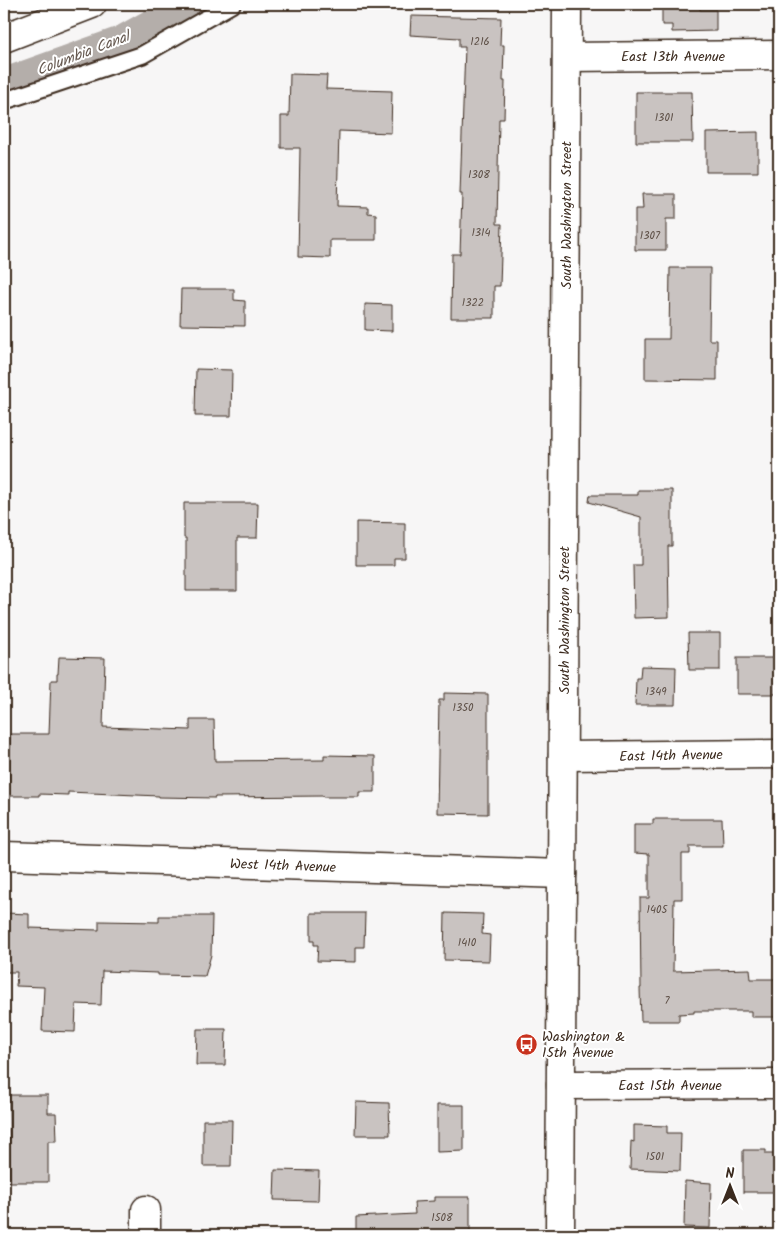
<svg xmlns="http://www.w3.org/2000/svg" width="783" height="1239" viewBox="0 0 783 1239" font-family="Kalam,sans-serif">
	<rect width="100%" height="100%" fill="#f7f6f6"/>
	<filter id="ink" filterUnits="userSpaceOnUse"><feTurbulence type="fractalNoise" baseFrequency=".02" numOctaves="2"/><feDisplacementMap in="SourceGraphic" scale="10" xChannelSelector="R" yChannelSelector="G"/><feConvolveMatrix kernelMatrix="1 2 1 2 8 2 1 2 1" color-interpolation-filters="sRGB"/></filter>
	<g filter="url(#ink)">
		<g fill="none" stroke-linecap="round" stroke-linejoin="round">
			<!-- canal -->
			<path stroke="#b4aeaa" stroke-width="30" d="M4 83 121 41 187 4"/>
		</g>
		<!-- building -->
		<g fill="#c9c3c1" stroke="#3b2a1e">
			<path d="M662 4H700V10H716V31L672 32V25H662Z"/>
			<path d="M411 16 501 18 500 45H504L503 81H505L504 119H499L497 224H502L500 286H494V318H451L452 254H460L462 194H460L465 47H459V38L410 35Z"/>
			<path d="M290 74 327 75 326 89 392 91 391 133 339 131 337 206 368 207V213L376 214V240H330V258L298 257 300 148H281V116H289Z"/>
			<path d="M636 92H692L693 142H636Z"/>
			<path d="M758 132V172H706V133Z"/>
			<path d="M642 194H676V219H666V250H635V209H643Z"/>
			<path d="M670 268H710L709 340H717V380L645 379V339H669Z"/>
			<path d="M181 289H234V300L245 301V326L180 325Z"/>
			<path d="M365 304 392 305V331L365 330Z"/>
			<path d="M196 369 232 370 231 416H195Z"/>
			<path d="M638 490H672V546H668L669 617 634 618 633 565H641V517L589 502 590 495H638Z"/>
			<path d="M184 503H258L257 538H237V591H186V538H184Z"/>
			<path d="M356 522 405 523V558H394V565H356Z"/>
			<path d="M688 633H720V670H689Z"/>
			<path d="M59 657 105 658 103 727 190 730V720H214L215 761 324 760V755L375 756V792H359V797H323V796L215 797V798L159 797V796L68 792V795L39 794V796H9L10 734H49L51 680H57V674H58Z"/>
			<rect x="737" y="658" width="42" height="36"/>
			<path d="M641 666 676 667 675 705H635L636 678H640Z"/>
			<path d="M444 693 488 694V814L437 813 439 700H444Z"/>
			<path d="M653 819H722L723 846H690V854H682V899H674L673 971 750 969 751 979H779V1017H751V1011H694V1013L679 1014V1021H641L640 988H641L640 898H649V854L634 853V824H653Z"/>
			<path d="M5 913 29 914V928L99 930V921L159 922V916H212L211 955 205 976 158 975V973L102 971 101 1005 76 1004 75 1032 42 1031 44 987 16 986 17 972H4Z"/>
			<path d="M311 913H365L364 947H356V962L317 961 318 945H314V941H311Z"/>
			<path d="M445 913 483 914 482 934 490 935 489 961 444 960Z"/>
			<path d="M197 1029H226L225 1065H196Z"/>
			<path d="M9 1095H48V1113H56L57 1141H48V1182H10Z"/>
			<path d="M356 1102 389 1103 390 1135H355Z"/>
			<path d="M437 1105H464V1151L437 1152Z"/>
			<path d="M203 1120H232L231 1166H203Z"/>
			<path d="M634 1125 667 1126V1133H681L680 1171 630 1169 631 1141 634 1142Z"/>
			<path d="M743 1150H766V1154H779V1192H743Z"/>
			<path d="M275 1170 319 1171 318 1201 274 1200Z"/>
			<path d="M685 1181 711 1183 710 1228 684 1227Z"/>
			<path d="M434 1197H470V1235H356V1217L415 1214 414 1202 434 1201Z"/>
		</g>
		<g fill="none" stroke-linecap="round" stroke-linejoin="round">
			<defs>
				<path id="lane" d="M4 101 142 55 232 4"/>
				<g id="street">
					<path d="M4 38 92 4"/>
					<path d="M567 57 779 55"/>
					<path d="M563 756 779 754"/>
					<path d="M4 856 562 874"/>
					<path d="M561 1085 779 1084"/>
					<path d="M146 1210V1235"/>
				</g>
				<path id="secondary" d="M560 1235 567 4"/>
			</defs>
			<!-- lane casing -->
			<use href="#lane" stroke="#3b2a1e" stroke-width="20"/>
			<!-- street casing -->
			<use href="#street" stroke="#3b2a1e" stroke-width="31"/>
			<!-- secondary casing -->
			<use href="#secondary" stroke="#3b2a1e" stroke-width="31"/>
			<!-- lane -->
			<use href="#lane" stroke="#fff" stroke-width="16"/>
			<!-- street -->
			<use href="#street" stroke="#fff" stroke-width="28"/>
			<!-- secondary -->
			<use href="#secondary" stroke="#fff" stroke-width="28"/>
		</g>
	</g>
	<!-- icons -->
	<defs>
		<symbol id="bus-disc" viewBox="-11 -11 22 22"><circle r="9.5" fill="#c8321e" stroke="#fff"/><path d="M-5-6H5V4H4V6H2V4H-2V6H-4V4H-5ZM-3.5-4V0h7V-4ZM-3.5 1.2v1.5H-2V1.2ZM2 1.2v1.5H3.5V1.2Z" fill="#fff"/></symbol>
	</defs>
	<g fill-rule="evenodd">
		<use href="#bus-disc" x="514" y="1032" width="25" height="25"/>
	</g>
	<g text-anchor="middle" stroke-width="4" stroke-linejoin="round" paint-order="stroke">
		<!-- number labels -->
		<g font-size="11" fill="#5e5047">
			<text x="480" y="45">1216</text>
			<text x="664" y="121">1301</text>
			<text x="479" y="178">1308</text>
			<text x="481" y="236">1314</text>
			<text x="650" y="239">1307</text>
			<text x="473" y="306">1322</text>
			<text x="656" y="695">1349</text>
			<text x="463" y="711">1350</text>
			<text x="657" y="913">1405</text>
			<text x="467" y="946">1410</text>
			<text x="667" y="1004">7</text>
			<text x="655" y="1160">1501</text>
			<text x="442" y="1221">1508</text>
		</g>
		<!-- street labels -->
		<g font-size="14" fill="#3b2a1e" stroke="#fff">
			<text x="673" y="61">East 13th Avenue</text>
			<text transform="translate(566 215) rotate(-90)" y="5">South Washington Street</text>
			<text transform="translate(564 620) rotate(-90)" y="5">South Washington Street</text>
			<text transform="translate(671 755) rotate(-1)" y="5">East 14th Avenue</text>
			<text transform="translate(283 865) rotate(2)" y="5">West 14th Avenue</text>
			<text x="670" y="1090">East 15th Avenue</text>
		</g>
		<!-- poi labels -->
		<g font-size="14" fill="#3b2a1e" stroke="#fff" text-anchor="start">
			<text x="542" y="1041">Washington &amp;<tspan x="542" dy="16">15th Avenue</tspan></text>
		</g>
		<!-- water labels -->
		<g font-size="15" font-style="italic" fill="#65584f" stroke="#fff">
			<text transform="translate(83 53) rotate(-21)" y="5">Columbia Canal</text>
		</g>
	</g>
	<!-- margin -->
	<rect width="783" height="1239" fill="none" stroke="#fff" stroke-width="20"/>
	<rect x="10" y="10" width="763" height="1219" fill="none" stroke="#3b2a1e" stroke-width="2" filter="url(#ink)"/>
	<!-- north arrow -->
	<g transform="translate(730 1186)" stroke="#ffffff" stroke-width="4" paint-order="stroke">
	<path d="M0-4L9 19L0 12L-9 19Z" fill="#3b2a1e"/>
	<text y="-8" font-size="14" font-weight="bold" text-anchor="middle" fill="#3b2a1e">N</text>
	</g>
</svg>
